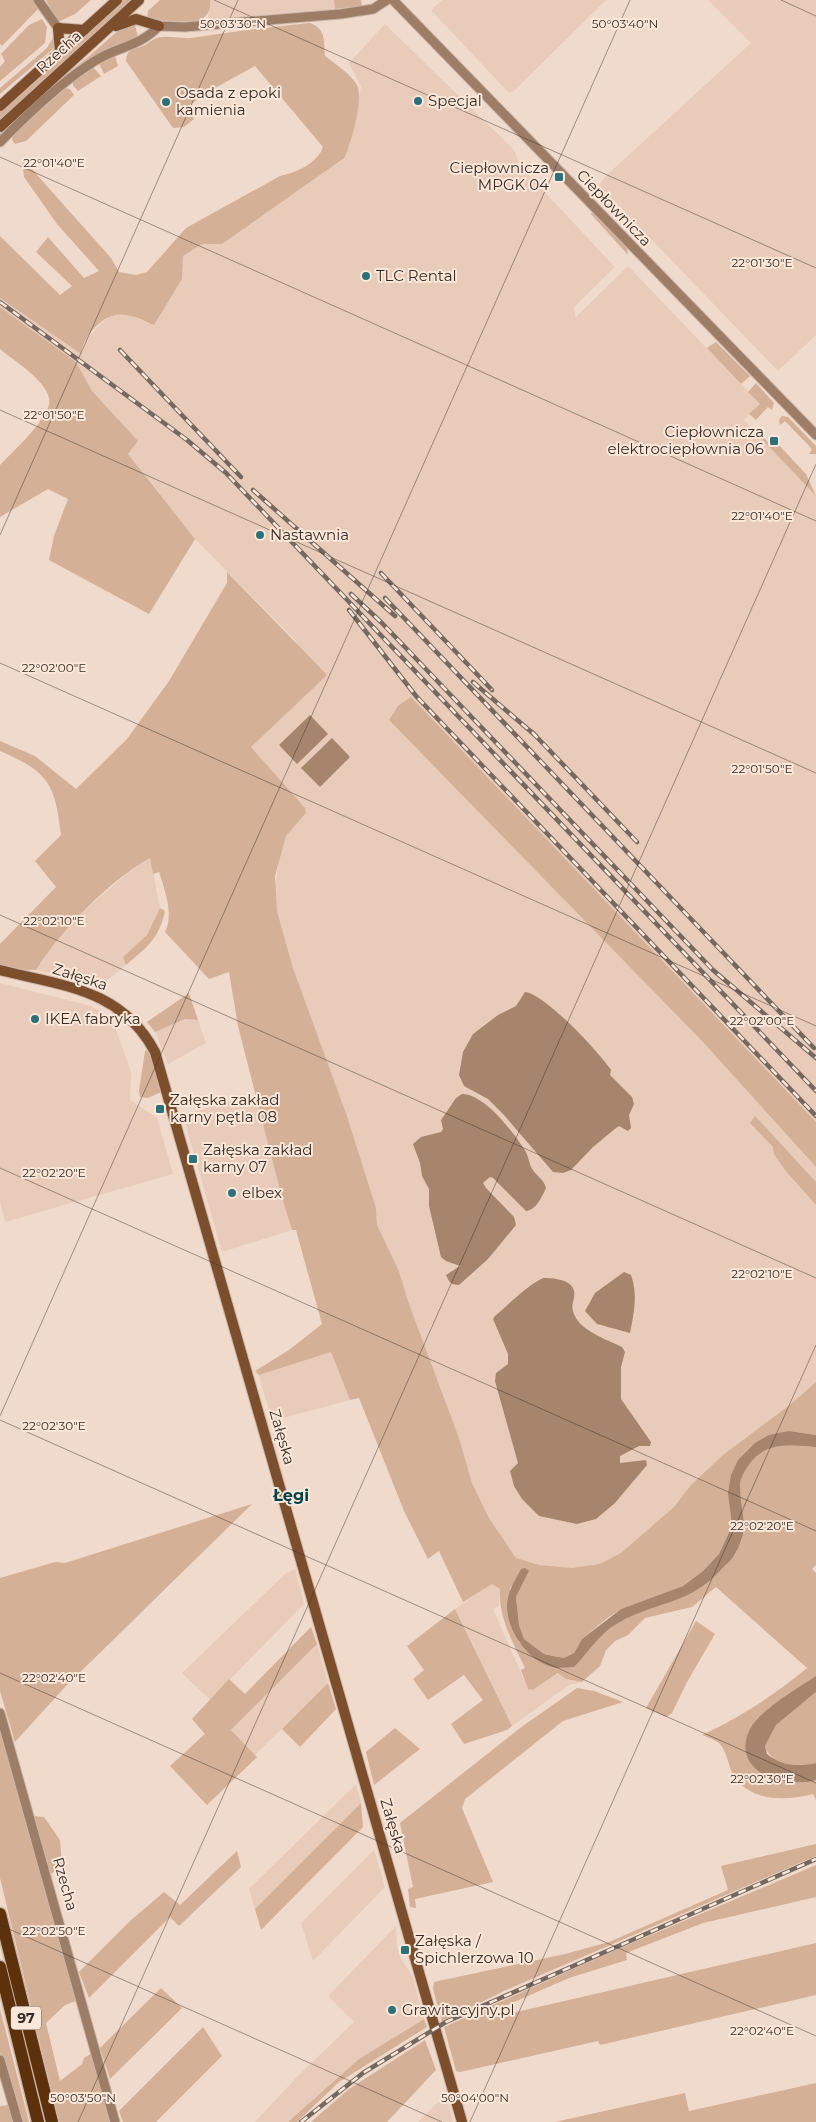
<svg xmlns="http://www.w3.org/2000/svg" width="816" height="2122" viewBox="0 0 816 2122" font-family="Montserrat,sans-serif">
	<rect width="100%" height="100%" fill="#f0dacb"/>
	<!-- built -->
	<g fill="#e8ccb9">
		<path d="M210 0H334L335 9 207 22 211 6Z"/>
		<path d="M442 0H606L514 91 509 93 431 10Z"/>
		<path d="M708 0H816V335L778 371 599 185 608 174 751 43Z"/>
		<path d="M385 24 514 150 521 167 615 267 574 307 575 318 628 266 760 404 744 420 816 496V1424L788 1431 608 1594 516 1558 489 1518 472 1483 459 1438 408 1301 399 1271 377 1225 376 1208 347 1116 293 968 277 911 275 890 279 856 286 836 306 813 304 808 251 747 296 641 195 539 128 454 137 441 92 391 76 362 0 307V298L81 354 86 339 107 318 116 315H128L154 325 182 279 183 256 202 244H222L350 146 361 87 349 63Z"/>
		<path d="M150 857 160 908 147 935 123 957 126 965 100 986 36 970 66 927 123 877Z"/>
		<path d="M0 983 91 1006 112 1018 131 1072 130 1100 157 1118 173 1174 5 1222 0 1202Z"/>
		<path d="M185 1019 198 1020 206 1043 168 1064 155 1032Z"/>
		<path d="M256 1094 282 1198 292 1230 222 1252 183 1115Z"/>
		<path d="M331 1352 350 1400 272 1421 259 1375Z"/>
		<path d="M295 1569 304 1604 210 1700 182 1673 286 1573Z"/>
		<path d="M492 1583 500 1589 499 1606 493 1609 528 1689 533 1690 559 1673 566 1679 582 1682 569 1685 512 1726 455 1609Z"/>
		<path d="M317 1644 328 1683 255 1755 231 1730Z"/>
		<path d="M356 1784 361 1803 255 1909 249 1889Z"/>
		<path d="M374 1850 385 1887 313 1961 301 1923Z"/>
		<path d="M396 1926 397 1946 401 1959 413 1977 424 2019 359 2059 288 2122H255L297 2077 354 2022 328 1996Z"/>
		<path d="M446 2094 453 2122H418Z"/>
	</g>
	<!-- green -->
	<g fill="#d4b097">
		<path d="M0 0H35L39 8 2 46 0 44Z"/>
		<path d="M46 0H91L75 14 58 22Z"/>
		<path d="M123 0H133L0 121V112Z"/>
		<path d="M160 0H210C212 11 207 15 199 22L147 20 148 11Z"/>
		<path d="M334 0H361L362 6 335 9Z"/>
		<path d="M42 19 47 27 45 43 0 81V67L5 61 1 54 29 25Z"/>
		<path d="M310 23C326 29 324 41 325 56 335 64 351 74 357 85 364 98 351 145 344 158L222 244H202L183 256 182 279 154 325C143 320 130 313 116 315 99 318 83 338 81 354L0 298V236L60 295 72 286 36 252 48 237 84 278 99 271 57 224 24 177 22 158 111 258 119 272 136 275 147 272 186 228 280 176C295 173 318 163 323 147L255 66 204 94 187 107 194 119 184 127 173 128 126 61C127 47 136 50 147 44 150 42 153 39 157 38 169 35 180 39 191 38 231 32 270 27 310 23Z"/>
		<path d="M135 25 138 38 99 54 0 138V134L50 87 87 58 121 28Z"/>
		<path d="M54 36V48L0 94V88L47 48Z"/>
		<path d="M110 56H115L118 66 104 74 99 63Z"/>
		<path d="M93 67 101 76 78 91 73 86V81Z"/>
		<path d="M66 88 70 89 74 95 26 141 15 144 12 140 13 134Z"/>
		<path d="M590 213 596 214 627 246 628 255Z"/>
		<path d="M0 307 76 362 92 391 138 441 128 454 195 539 149 614 49 560 54 536 68 499 48 489 0 517V465C11 453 54 415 49 398 44 378 15 362 0 349Z"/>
		<path d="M716 342 750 376 741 384 707 348Z"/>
		<path d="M756 383 774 403 772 410 768 407 756 420 749 414 760 404 748 392Z"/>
		<path d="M782 416 788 417 816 446V454H809L812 449 785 421 780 425 779 420Z"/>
		<path d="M758 431 772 447 776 442 806 474 816 496 756 433Z"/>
		<path d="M227 572 327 675 251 747 305 808 306 813 286 836 275 876 277 911 293 968 347 1116 376 1208 377 1225 399 1271 408 1301 459 1438 472 1483 489 1518 516 1558 539 1565 572 1568 600 1564 621 1553 674 1507 691 1485 723 1455 791 1404 816 1382V1435L789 1431 755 1443 730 1510 732 1526 719 1554 703 1571 683 1586 621 1609 606 1619 582 1639 574 1653 564 1658 553 1656 544 1654 524 1639 519 1625 516 1597 529 1571 510 1588 518 1641C536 1660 547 1668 574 1667L600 1636 618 1622 714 1577 735 1555 742 1540 739 1486 743 1473 754 1457 767 1448 787 1445 816 1447V1565L812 1569 816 1573V1676L792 1693 746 1744C751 1778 786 1789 816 1780V1800L813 1794C786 1801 751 1802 734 1776 728 1766 727 1752 720 1744 716 1740 707 1737 702 1735 742 1716 773 1696 807 1668L716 1587 692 1607 645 1618 628 1635 615 1641 606 1650 600 1666 582 1682 566 1679 558 1673 533 1690 528 1689 521 1670 525 1668C513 1643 498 1617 500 1589L492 1584 463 1602 439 1551 428 1559 404 1511 359 1398 350 1400 331 1352 259 1375 255 1371 289 1350 322 1324 296 1230H292L282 1198 238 1026 229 972 209 979 165 932C174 914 165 891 159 872L153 874 150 858C109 881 61 930 36 970H27L0 965V944L56 887 35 861 61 835C55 784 49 772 0 751V741L35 756 76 789 127 739 169 681 227 583Z"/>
		<path d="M411 697 816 1122V1167L703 1042 389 720 398 706Z"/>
		<path d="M160 908 165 911C159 939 147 947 126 965L123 957 147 935Z"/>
		<path d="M189 993 198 1020 185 1019 155 1032 147 1022Z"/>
		<path d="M148 1050 163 1091 148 1098 140 1097 139 1091 145 1051Z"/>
		<path d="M755 1116 816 1182V1205L785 1170 774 1154 773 1147 750 1123Z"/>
		<path d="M252 1504 64 1688 15 1742 0 1691V1578L55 1562 65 1563Z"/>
		<path d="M455 1609 512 1726 507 1730 464 1744 451 1724 483 1700 464 1675 428 1700 413 1679 424 1670 407 1646Z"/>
		<path d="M696 1621 715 1634 687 1682 672 1713 666 1717 646 1708Z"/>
		<path d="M311 1627 317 1644 231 1730 257 1757 207 1805 170 1766 205 1734 192 1719 229 1679 245 1694Z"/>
		<path d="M328 1683 336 1709 300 1747 282 1729Z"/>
		<path d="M577 1688 594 1691 623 1702 563 1721 465 1799 462 1808 493 1882 415 1899 416 1908 410 1907 408 1889 413 1887 400 1823 520 1728Z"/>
		<path d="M816 1692V1763C798 1768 771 1766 765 1746L776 1725Z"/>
		<path d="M395 1728 420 1749 374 1785 366 1752Z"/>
		<path d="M0 1732 76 2001 65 2005 46 2023 60 2081 82 2064 84 2058 92 2053 110 2122H59L0 1878Z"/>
		<path d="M361 1803 363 1827 261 1930 255 1909Z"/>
		<path d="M33 1816 44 1817 60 1840 62 1865 51 1874Z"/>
		<path d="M816 1844V1856L506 1990 442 2022 433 1989 434 1982 565 1954 609 1942 728 1890 721 1866Z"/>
		<path d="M237 1851 241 1867 179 1926 170 1917 89 1998 79 1972 130 1921 164 1892 180 1905Z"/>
		<path d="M816 1865V1897L703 1923 626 1953 627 1960 569 1978 496 2010 488 2016 491 2018 816 1943V1995L600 2045 598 2041 460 2072 456 2071 444 2027 618 1949Z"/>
		<path d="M161 1988 182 2008 110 2079 100 2048Z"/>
		<path d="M0 2009 29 2122H22L0 2053Z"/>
		<path d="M424 2019 427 2027 339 2082 297 2122H288L359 2059Z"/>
		<path d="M203 2027 222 2056 156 2122H123L119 2111Z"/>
		<path d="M425 2040 436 2070 387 2122H311L349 2089Z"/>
		<path d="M816 2083V2122H555L685 2093 689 2111Z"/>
		<path d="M7 2105 10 2108 14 2122H0V2106Z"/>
	</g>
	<!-- water -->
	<g fill="#a7846c">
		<path d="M310 715 328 734 297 764 279 745Z"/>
		<path d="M332 738 350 757 320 787 301 768Z"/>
		<path d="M525 992C545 994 599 1052 611 1070L610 1075 632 1097 634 1104 629 1115 631 1128 628 1131 619 1126 616 1128 593 1147 571 1170 563 1173 553 1172 503 1114 488 1099 464 1086 459 1075 463 1052 473 1034 498 1015 516 1006Z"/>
		<path d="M462 1094C485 1094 514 1133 526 1152 528 1156 529 1162 531 1167 535 1175 544 1179 546 1188 542 1197 536 1210 526 1211L493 1178 490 1177 483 1183 486 1188 514 1217 516 1225 488 1259 459 1285C451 1285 449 1282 446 1275L460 1266 446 1261 441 1257 429 1206V1189L422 1176 420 1163 413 1144 421 1137 441 1132 443 1129 441 1120 456 1098Z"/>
		<path d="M624 1272 631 1275C638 1294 634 1313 630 1333L597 1324 585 1311 595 1293Z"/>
		<path d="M543 1278C552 1278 572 1279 574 1291 576 1300 568 1305 576 1318 584 1332 608 1340 622 1347L625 1352 621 1367V1399L651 1442 650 1446H639L620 1456V1463L646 1460 647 1465 615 1503 596 1519 577 1524 539 1516 522 1499 514 1486 510 1471 518 1463 495 1381 496 1373 508 1364V1354L493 1319 495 1316C509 1304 528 1285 543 1278Z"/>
		<path d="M789 1431 816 1435V1447C790 1445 764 1441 748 1466 744 1472 739 1480 740 1487 740 1513 751 1527 735 1554 732 1560 725 1565 720 1571 688 1605 657 1601 620 1622 600 1632 589 1652 574 1667 569 1667 563 1668 558 1668 530 1665 507 1632 507 1606 507 1592 515 1581 521 1569L525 1568 529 1571 516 1597 519 1625 524 1639 544 1654 553 1656 564 1658 574 1653 582 1639 621 1609 683 1586 703 1571 719 1554 732 1526 728 1493 731 1475 738 1460 755 1443 769 1435Z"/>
		<path d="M816 1676V1692L776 1725 765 1746 767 1754C781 1766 799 1767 816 1763V1780C784 1790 729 1771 750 1729 761 1709 797 1689 816 1676Z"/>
	</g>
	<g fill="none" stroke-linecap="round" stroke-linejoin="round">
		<defs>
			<g id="street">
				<path d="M38 0 58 28"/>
				<path d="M393 0 816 435"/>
				<path d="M0 142C29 113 59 84 93 62 117 46 138 48 159 26L185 27 341 14 373 9 387 0"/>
				<path d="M0 1713 115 2122"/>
				<path d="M0 2060 18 2122"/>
			</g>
			<g id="secondary">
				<path d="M116 26 136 19 159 26"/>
				<path d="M60 51 58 28 84 30"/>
				<path d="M0 106 117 0"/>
				<path d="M0 127 139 0"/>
				<path d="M0 970C63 986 122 989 155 1052L462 2122"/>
			</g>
			<g id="primary">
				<path d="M0 1914 52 2122"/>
				<path d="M0 1967 38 2122"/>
			</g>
		</defs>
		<!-- street casing -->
		<use href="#street" stroke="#cbb7aa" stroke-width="11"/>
		<!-- secondary casing -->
		<use href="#secondary" stroke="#cbb7aa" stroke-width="12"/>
		<!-- primary casing -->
		<use href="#primary" stroke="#cbb7aa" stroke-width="15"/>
		<!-- street -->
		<use href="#street" stroke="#9e7d67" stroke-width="9"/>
		<!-- secondary -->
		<use href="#secondary" stroke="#7c4e2c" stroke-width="10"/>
		<!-- primary -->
		<use href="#primary" stroke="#5c310c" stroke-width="12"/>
		<defs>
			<g id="rail">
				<path d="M0 302 187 440 226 473 816 1091"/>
				<path d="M120 350 241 477"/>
				<path d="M253 490 395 616"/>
				<path d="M381 573 492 690"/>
				<path d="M351 594 381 622 713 970 816 1058"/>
				<path d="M385 598 814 1048"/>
				<path d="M349 610 416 696 816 1116"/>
				<path d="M473 682 536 736"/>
				<path d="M532 732 637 842"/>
				<path d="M301 2122 363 2073 446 2022 816 1859"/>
			</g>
		</defs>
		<!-- rail casing -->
		<use href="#rail" stroke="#75685f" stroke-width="4.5"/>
		<!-- rail -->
		<use href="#rail" stroke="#fde7d8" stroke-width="2.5" stroke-dasharray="8" stroke-linecap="butt"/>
	</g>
	<!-- ticks -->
	<path fill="none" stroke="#352d27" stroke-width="1" stroke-opacity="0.45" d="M214 0 816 268M781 0 816 16M0 157 816 521M0 410 816 773M0 535 238 0M0 663 816 1026M0 915 816 1278M0 1168 816 1531M0 1416 630 0M0 1420 816 1783M0 1673 816 2036M0 1925 442 2122M78 2122 816 464M470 2122 816 1345"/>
	<!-- markers -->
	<g fill="#29727b" stroke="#fde7d8" stroke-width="2">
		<circle cx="418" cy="101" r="5"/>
		<circle cx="166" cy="102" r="5"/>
		<rect x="554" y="172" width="10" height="10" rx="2.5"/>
		<circle cx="366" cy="276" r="5"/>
		<rect x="769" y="436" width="10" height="10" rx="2.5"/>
		<circle cx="260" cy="535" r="5"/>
		<circle cx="35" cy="1019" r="5"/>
		<rect x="155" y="1104" width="10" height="10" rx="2.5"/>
		<rect x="188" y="1154" width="10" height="10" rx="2.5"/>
		<circle cx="232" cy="1193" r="5"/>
		<rect x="400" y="1945" width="10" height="10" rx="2.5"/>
		<circle cx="392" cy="2010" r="5"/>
	</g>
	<g text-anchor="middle" stroke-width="4" stroke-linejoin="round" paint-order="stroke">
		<!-- shield labels -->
		<rect fill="#fde7d8" stroke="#71655c" stroke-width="1" x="11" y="2006.5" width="30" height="23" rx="4"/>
		<g font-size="14" font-weight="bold" fill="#352d27">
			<text x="26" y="2023">97</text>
		</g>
		<!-- street labels -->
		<g font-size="15" fill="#352d27" stroke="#fde7d8">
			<text transform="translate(59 52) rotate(-42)" y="5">Rzecha</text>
			<text transform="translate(614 208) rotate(46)" y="5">Ciepłownicza</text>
			<text transform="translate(80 977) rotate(18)" y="5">Załęska</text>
			<text transform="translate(282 1437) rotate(74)" y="5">Załęska</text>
			<text transform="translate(393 1826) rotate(74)" y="5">Załęska</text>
			<text transform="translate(65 1884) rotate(74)" y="5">Rzecha</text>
		</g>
		<!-- poi labels -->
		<g font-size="15" fill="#352d27" stroke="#fde7d8" text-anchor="start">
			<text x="176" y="98">Osada z epoki<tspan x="176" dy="17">kamienia</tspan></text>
			<text x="428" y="106">Specjal</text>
			<text x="549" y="173" text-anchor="end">Ciepłownicza<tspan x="549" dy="17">MPGK 04</tspan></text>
			<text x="376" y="281">TLC Rental</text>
			<text x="764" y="437" text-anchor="end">Ciepłownicza<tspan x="764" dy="17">elektrociepłownia 06</tspan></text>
			<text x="270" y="540">Nastawnia</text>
			<text x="45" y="1024">IKEA fabryka</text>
			<text x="170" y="1105">Załęska zakład<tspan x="170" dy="17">karny pętla 08</tspan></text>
			<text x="203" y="1155">Załęska zakład<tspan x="203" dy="17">karny 07</tspan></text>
			<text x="242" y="1198">elbex</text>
			<text x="415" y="1946">Załęska /<tspan x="415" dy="17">Spichlerzowa 10</tspan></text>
			<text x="402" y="2015">Grawitacyjny.pl</text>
		</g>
		<!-- neighbourhood labels -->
		<g font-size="16" font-weight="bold" fill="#00434a" stroke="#fde7d8">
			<text x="291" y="1501">Łęgi</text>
		</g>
	</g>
	<g font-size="12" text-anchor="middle" fill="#352d27" stroke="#fde7d8" stroke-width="4" stroke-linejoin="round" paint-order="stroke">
		<text x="233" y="28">50°03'30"N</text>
		<text x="625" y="28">50°03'40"N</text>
		<text x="54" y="167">22°01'40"E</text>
		<text x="762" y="267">22°01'30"E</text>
		<text x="54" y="419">22°01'50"E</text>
		<text x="762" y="520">22°01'40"E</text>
		<text x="54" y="672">22°02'00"E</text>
		<text x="762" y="773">22°01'50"E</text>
		<text x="54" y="925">22°02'10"E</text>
		<text x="762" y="1025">22°02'00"E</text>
		<text x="54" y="1177">22°02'20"E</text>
		<text x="762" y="1278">22°02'10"E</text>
		<text x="54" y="1430">22°02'30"E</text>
		<text x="762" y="1530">22°02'20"E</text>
		<text x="54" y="1682">22°02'40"E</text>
		<text x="762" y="1783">22°02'30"E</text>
		<text x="54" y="1935">22°02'50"E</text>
		<text x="762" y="2035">22°02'40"E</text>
		<text x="83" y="2102">50°03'50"N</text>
		<text x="475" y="2102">50°04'00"N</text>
	</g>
</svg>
